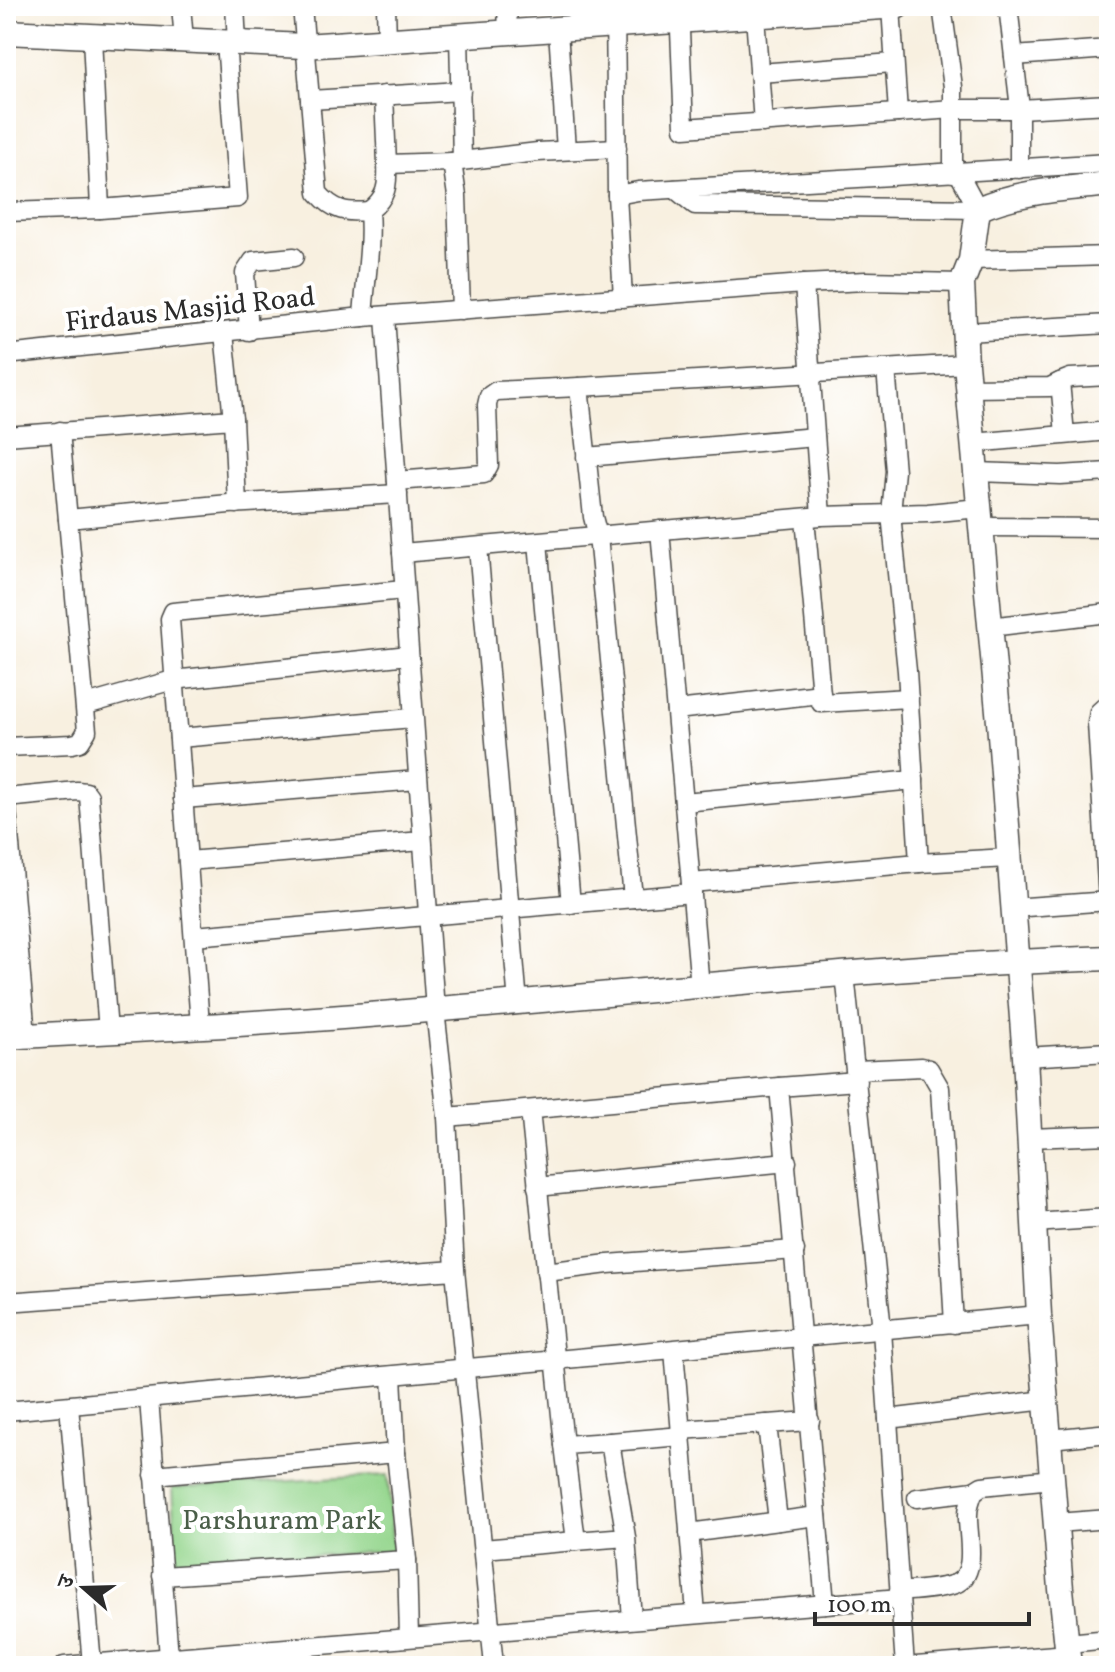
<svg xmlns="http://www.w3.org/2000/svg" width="1115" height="1672" viewBox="0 0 1115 1672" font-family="Vollkorn,'Noto Serif Devanagari',serif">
	<rect width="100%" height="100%" fill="#fff"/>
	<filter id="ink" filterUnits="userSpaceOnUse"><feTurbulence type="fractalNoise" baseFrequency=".0125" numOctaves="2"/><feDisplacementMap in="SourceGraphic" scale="16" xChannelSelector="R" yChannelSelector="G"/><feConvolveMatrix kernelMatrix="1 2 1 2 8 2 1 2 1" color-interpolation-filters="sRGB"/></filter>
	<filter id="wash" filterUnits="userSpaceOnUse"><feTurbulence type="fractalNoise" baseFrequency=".006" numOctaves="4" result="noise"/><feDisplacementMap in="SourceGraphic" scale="32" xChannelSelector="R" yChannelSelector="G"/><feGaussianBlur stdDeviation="1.8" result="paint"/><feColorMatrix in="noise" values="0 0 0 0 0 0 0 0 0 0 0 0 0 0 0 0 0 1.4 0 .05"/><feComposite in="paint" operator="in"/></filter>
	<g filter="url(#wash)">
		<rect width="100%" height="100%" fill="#f8f0e0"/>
		<!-- green -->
		<path fill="#94d68d" stroke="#60805c" stroke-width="2" d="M388 1475 393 1551 176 1564 172 1488Z"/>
	</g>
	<g filter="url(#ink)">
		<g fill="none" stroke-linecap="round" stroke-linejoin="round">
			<defs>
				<g id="street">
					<path d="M181 6 184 40"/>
					<path d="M235 6 237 43"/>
					<path d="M302 6 318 193C334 211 346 213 369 211 372 247 365 282 363 317"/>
					<path d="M386 6 387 41"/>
					<path d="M507 6 508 33"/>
					<path d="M615 6 617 195 638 191 1109 163"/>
					<path d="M679 6 684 128 954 109H1019L1109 104"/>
					<path d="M942 6 953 87V173"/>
					<path d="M1008 6 1019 100V169"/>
					<path d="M891 7 898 113"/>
					<path d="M755 16 763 123"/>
					<path d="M558 30 566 150"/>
					<path d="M92 36 100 209"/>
					<path d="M459 36 462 160"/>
					<path d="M1014 56 1109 49"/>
					<path d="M759 73 893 63"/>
					<path d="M384 95 387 164 452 162"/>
					<path d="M310 100 461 91"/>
					<path d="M958 172 978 209"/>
					<path d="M675 189 695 205 978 209"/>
					<path d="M617 195 623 298"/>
					<path d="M369 211C387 197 388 186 387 164"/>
					<path d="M6 212 100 209 238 198 226 42"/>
					<path d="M971 260 1109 256"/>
					<path d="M461 310 457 196 452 162 538 152 617 148"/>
					<path d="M385 317 435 1010 447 1117 455 1270 494 1666"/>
					<path d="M249 331 245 273 253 261 294 257"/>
					<path d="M966 332 1109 324"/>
					<path d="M224 333 233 419 237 504"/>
					<path d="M6 355 363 317 804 284 866 281 962 283"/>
					<path d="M886 369 895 471 891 514 907 671 919 863"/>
					<path d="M969 388 1050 387 1060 382"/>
					<path d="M1065 434 1060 382 1070 378 1109 376"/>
					<path d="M6 436 233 419"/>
					<path d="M973 443 1109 431"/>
					<path d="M586 457 815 437"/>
					<path d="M976 472 1060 475 1109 472"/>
					<path d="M397 481 484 474 489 465 487 405 489 396 496 391 579 387"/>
					<path d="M821 516 928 513 979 508"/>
					<path d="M68 519 229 504 398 494"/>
					<path d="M981 527 1109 528"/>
					<path d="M660 530 700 987"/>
					<path d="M538 542 571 904"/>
					<path d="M478 547 518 1003"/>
					<path d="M402 553 821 516 804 284"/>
					<path d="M990 627 1109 613"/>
					<path d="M821 694V703L909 698"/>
					<path d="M86 705 173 680 409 655"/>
					<path d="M676 710 821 694 805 518"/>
					<path d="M179 738 413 718"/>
					<path d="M6 747 72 744 80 742 87 731 60 431"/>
					<path d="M6 797 26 1036"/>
					<path d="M6 798 77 791 86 792 89 796 108 1031"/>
					<path d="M183 799 418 780"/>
					<path d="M684 802 914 780"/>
					<path d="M188 861 422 841"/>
					<path d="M691 883 919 863 1008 858"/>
					<path d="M633 898 598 536 593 517 579 387 966 364"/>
					<path d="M1108 901 1097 723 1099 712 1109 703"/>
					<path d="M1012 908 1109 901"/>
					<path d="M194 936 692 893"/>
					<path d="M845 974 882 1330 900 1598"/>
					<path d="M200 1025 170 619 173 612 404 590"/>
					<path d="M1025 1057 1109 1052"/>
					<path d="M856 1070 922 1067 929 1069 940 1088 954 1324"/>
					<path d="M530 1110 564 1445"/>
					<path d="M447 1117 779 1087"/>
					<path d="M1029 1138 1109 1135"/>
					<path d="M537 1187 787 1162"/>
					<path d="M1034 1223 1109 1218"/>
					<path d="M546 1272 608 1264 795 1250"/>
					<path d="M6 1302 455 1270"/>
					<path d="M674 1350 696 1614"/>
					<path d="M392 1376 396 1453"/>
					<path d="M149 1399 169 1657"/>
					<path d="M69 1406 92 1664"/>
					<path d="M6 1411 1039 1315"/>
					<path d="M888 1419 1046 1400"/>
					<path d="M767 1424 778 1521"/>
					<path d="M681 1430 810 1421"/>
					<path d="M1050 1439 1109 1433"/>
					<path d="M610 1442 682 1436"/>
					<path d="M154 1475 396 1453 407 1560 162 1576"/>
					<path d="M917 1498 974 1491"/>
					<path d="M1056 1523 1109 1519"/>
					<path d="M689 1533 817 1516"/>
					<path d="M626 1537 610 1442 564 1445 576 1541 626 1537 632 1619"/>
					<path d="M483 1549 576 1541"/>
					<path d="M407 1560 409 1637"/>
					<path d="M899 1592C918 1590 937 1590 955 1584 979 1575 967 1534 968 1515 968 1506 971 1498 974 1491L982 1486 1053 1479"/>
					<path d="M825 1604 779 1087 857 1081"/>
					<path d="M1068 1643 1109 1639"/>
					<path d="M64 1666 900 1598 905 1666"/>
					<path d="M916 1666 1069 1654"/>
				</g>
				<g id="secondary">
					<path d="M6 32 304 46 898 6"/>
					<path d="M6 1037C151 1029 296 1022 440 1009 663 990 886 966 1109 958"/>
					<path d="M1069 1666 1061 1589 1039 1315 1025 1057 999 722 966 364 962 283 971 260 978 209C1018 191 1066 189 1109 184"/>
				</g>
			</defs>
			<!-- street casing -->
			<use href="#street" stroke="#4a4946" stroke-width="21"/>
			<!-- secondary casing -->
			<use href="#secondary" stroke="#4a4946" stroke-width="27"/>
			<!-- street -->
			<use href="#street" stroke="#fff" stroke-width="18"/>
			<!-- secondary -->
			<use href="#secondary" stroke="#fff" stroke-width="24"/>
		</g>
	</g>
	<g text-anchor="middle" stroke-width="8" stroke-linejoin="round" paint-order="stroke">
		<!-- street labels -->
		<g font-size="28" fill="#2b2b2b" stroke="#fff">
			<text transform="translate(190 308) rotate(-6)" y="10">Firdaus Masjid Road</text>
		</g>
		<!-- park labels -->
		<g font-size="28" fill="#4a5e48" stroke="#fff">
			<text x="282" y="1529">Parshuram Park</text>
		</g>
	</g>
	<!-- margin -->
	<rect width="1115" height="1672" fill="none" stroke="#fff" stroke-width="32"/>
	<!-- north arrow -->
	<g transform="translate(84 1588) rotate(290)" stroke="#ffffff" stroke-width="6" paint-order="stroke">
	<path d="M0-6L14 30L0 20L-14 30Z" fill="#2b2b2b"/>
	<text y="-12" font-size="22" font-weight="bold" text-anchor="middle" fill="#2b2b2b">उ</text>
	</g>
	<!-- scale -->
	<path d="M815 1612v12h214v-12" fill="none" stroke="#2b2b2b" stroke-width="4"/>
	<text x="827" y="1612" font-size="24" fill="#2b2b2b" stroke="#ffffff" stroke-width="6" paint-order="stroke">100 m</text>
</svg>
